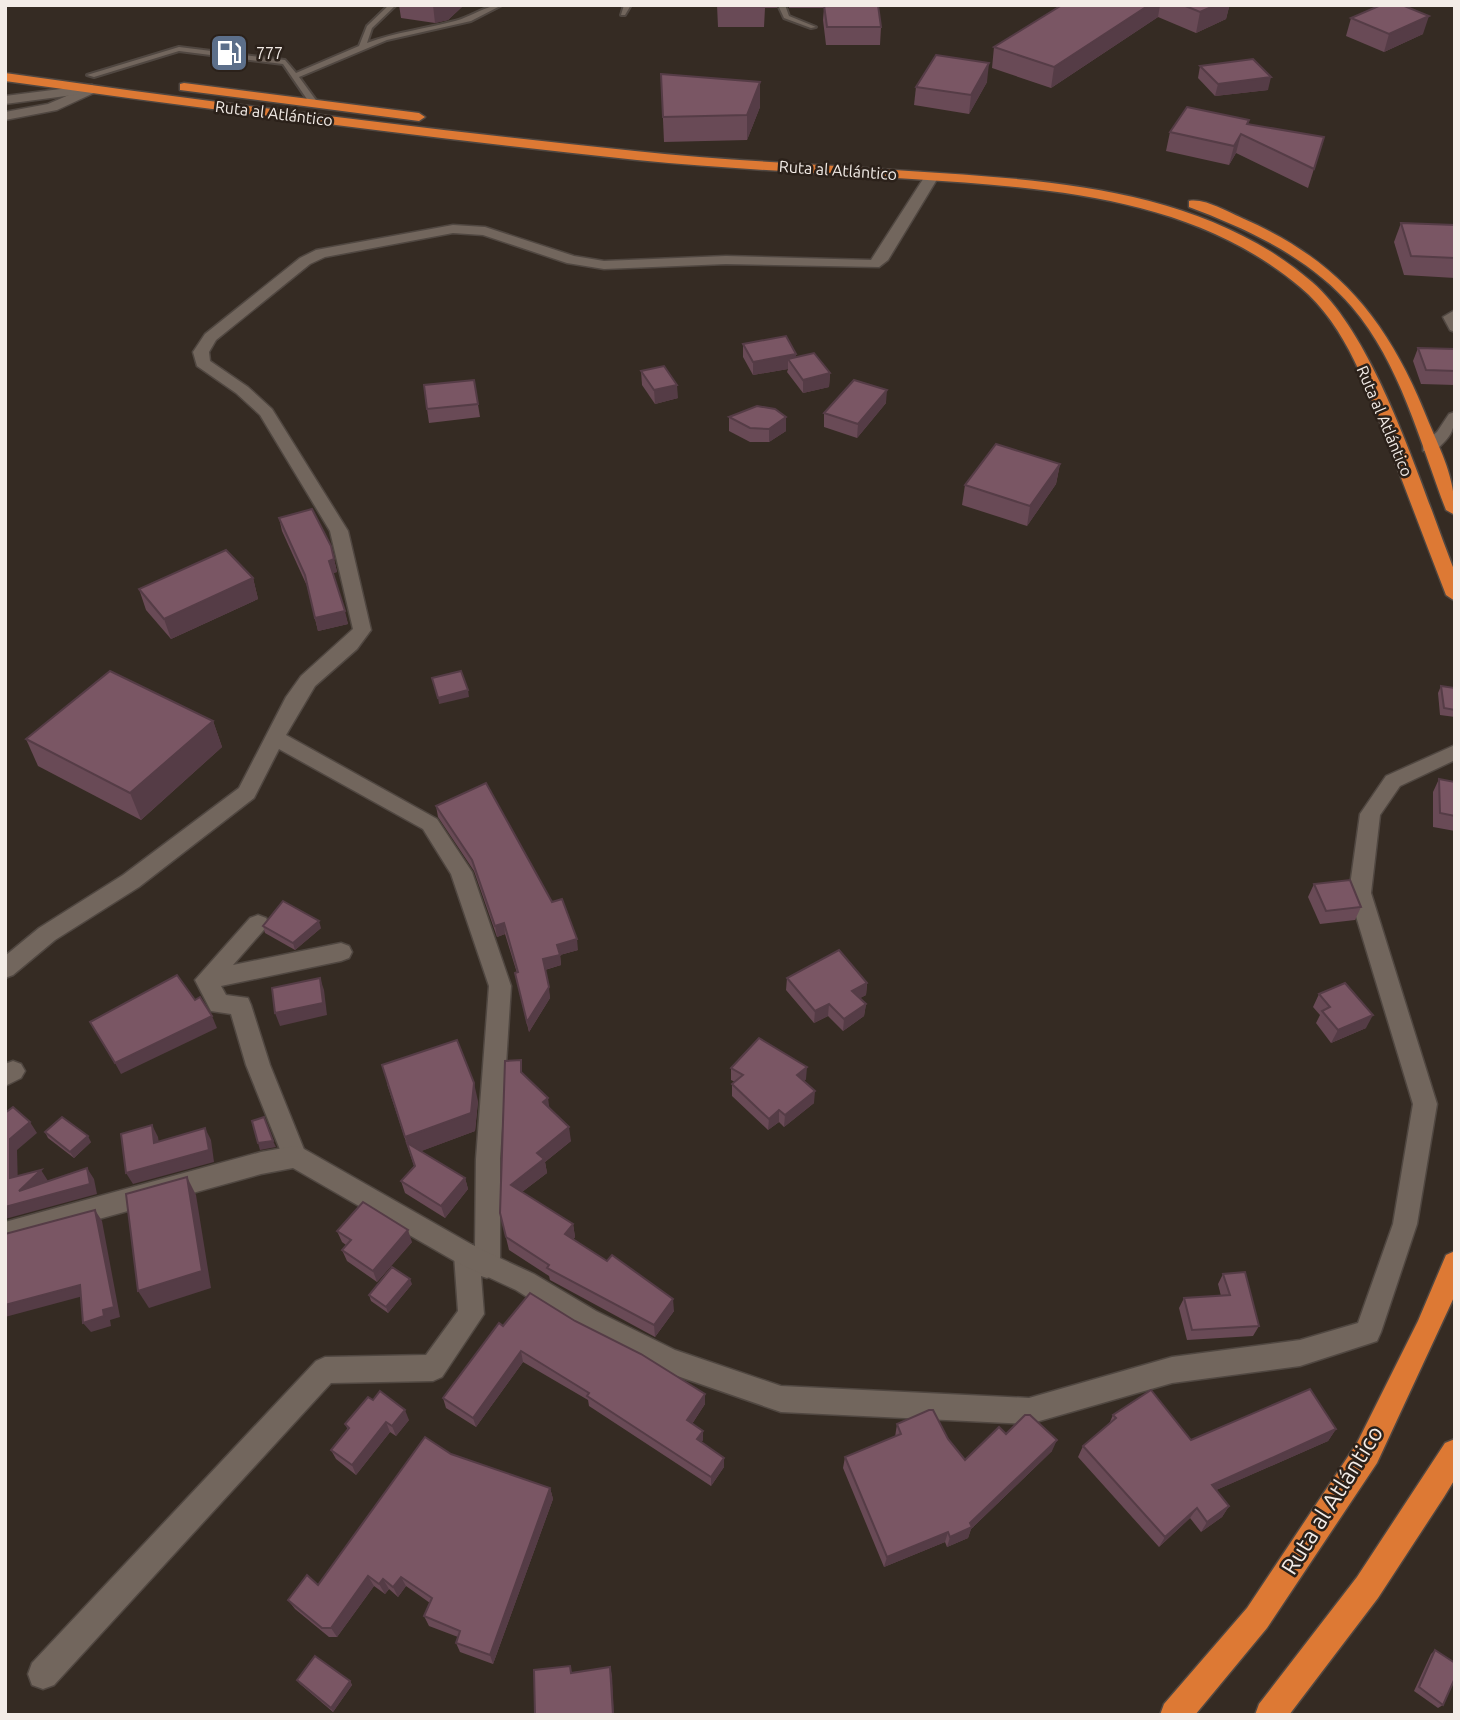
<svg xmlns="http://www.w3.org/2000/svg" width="1460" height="1720" viewBox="0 0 1460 1720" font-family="Ubuntu,sans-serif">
	<rect width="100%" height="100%" fill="#352b23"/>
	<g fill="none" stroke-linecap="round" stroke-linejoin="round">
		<defs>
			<g id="service">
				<path d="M389 5H396L372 28 367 43C396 32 425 29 455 21 471 17 486 5 502 5L471 21 387 40 299 77 318 103 314 105H311L283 64 179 51 94 77 87 75 179 47 285 60 296 73 359 46 367 26Z"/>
				<path d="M624 5H631L625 15H621Z"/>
				<path d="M778 5H785L789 16 816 27 811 28 784 18Z"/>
			</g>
			<g id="minor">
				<path d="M92 85 98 89 96 92 57 110 5 120V112L48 104Z"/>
				<path d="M927 173 939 176 888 260 879 267 726 264 604 269 567 263 483 235 453 233 325 257 310 264 216 340 209 352 210 361 248 387 272 409 348 531 371 630 357 649 315 686 286 735 437 819 472 872 511 986 500 1159V1266L496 1274 487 1278 481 1276 484 1314 442 1377 433 1381 331 1383 54 1685 43 1689 32 1685 28 1674 32 1663 316 1361 325 1357 426 1355 458 1311 454 1255 458 1247 467 1243 475 1246 476 1159 489 986 451 874 423 829 279 749 254 798 139 887 55 940 13 975 5 978V956L39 928 123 875 239 788 286 697 301 676 353 629 330 531 260 415 236 393 197 366 193 352 205 334 300 258 316 250 453 225 485 227 574 256 604 261 726 256 871 260Z"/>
				<path d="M1455 310V332L1450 330 1443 317Z"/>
				<path d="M1455 412C1455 432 1449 438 1435 451H1423V443L1437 432 1449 414Z"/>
				<path d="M258 915 266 918 269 924 233 965 341 943 349 946 352 952 349 958 341 961 221 986 226 995 248 998 251 1005 270 1065 307 1157 304 1165 295 1168 286 1165 283 1157 246 1065 231 1014 211 1011 195 980 250 918Z"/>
				<path d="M13 1061 21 1064 25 1071 21 1078 5 1086V1064Z"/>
			</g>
			<g id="tertiary">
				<path d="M92 85 98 89 96 92 5 104V96Z"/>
				<path d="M1455 745V760L1400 786 1380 815 1371 893 1437 1104 1417 1224 1381 1332 1377 1341 1368 1344 1300 1366 1172 1383 1029 1424 781 1412 660 1370 578 1329 516 1290 458 1263 293 1168 261 1174 5 1245V1222L261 1152 295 1146 304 1149 476 1247 534 1274 596 1311 675 1350 781 1386 1029 1398 1172 1357 1300 1340 1358 1323 1393 1224 1413 1104 1349 893 1360 814 1386 776Z"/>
			</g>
			<g id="trunk">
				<path d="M5 73C215 103 424 129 635 151 726 161 818 164 909 171 1047 180 1202 187 1312 282 1378 339 1422 490 1455 572V601L1446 595C1427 546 1408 496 1389 446 1368 391 1347 326 1300 287 1192 196 1047 188 912 179 820 173 728 169 637 160 426 138 215 110 5 81Z"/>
				<path d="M184 83 419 113 425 117 419 121 180 90V84Z"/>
				<path d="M1189 201C1205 198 1230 213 1244 219 1343 262 1391 326 1429 423 1443 456 1455 479 1455 515L1446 510C1420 442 1400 363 1352 307 1310 258 1248 229 1189 207Z"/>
				<path d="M1455 1251V1295L1377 1463 1267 1628 1195 1715H1160L1164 1704 1247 1608 1357 1443 1418 1321 1446 1255Z"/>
				<path d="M1455 1439V1479L1444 1497 1378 1598 1289 1715H1255L1259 1704 1357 1577 1445 1443Z"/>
			</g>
		</defs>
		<!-- service casing -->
		<use href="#service" stroke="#504741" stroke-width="4"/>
		<!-- minor casing -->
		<use href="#minor" stroke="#504741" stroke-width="3"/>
		<!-- tertiary casing -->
		<use href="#tertiary" stroke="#504741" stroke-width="3"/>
		<!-- trunk casing -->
		<use href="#trunk" stroke="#504741" stroke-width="3"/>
		<!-- service -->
		<use href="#service" fill="#72665d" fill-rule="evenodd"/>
		<!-- minor -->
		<use href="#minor" fill="#72665d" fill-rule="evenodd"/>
		<!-- tertiary -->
		<use href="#tertiary" fill="#72665d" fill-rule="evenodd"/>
		<!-- trunk -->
		<use href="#trunk" fill="#dd7934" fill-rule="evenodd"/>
	</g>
	<!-- wall -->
	<g fill="#694a56">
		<path d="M399 5H464L448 20 435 23 401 18Z"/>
		<path d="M717 5H777V8H765L764 27H718Z"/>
		<path d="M788 5H878L881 27 880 45H826L823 20 824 8H789Z"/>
		<path d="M1062 5H1231L1229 7 1226 19 1196 33 1158 17 1051 88 992 68 994 47Z"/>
		<path d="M1351 18 1423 34 1384 52 1346 36Z"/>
		<path d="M1200 66 1268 90 1215 96 1198 78Z"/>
		<path d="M661 74 760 82V107L747 140 664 142Z"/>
		<path d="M987 82 969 114 914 105 916 87Z"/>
		<path d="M1248 124 1318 156 1308 188 1236 153 1229 165 1166 151 1170 132Z"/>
		<path d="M1401 223 1455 225V278L1404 275 1394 242Z"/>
		<path d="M743 344 796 354V357L830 373 829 387 803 393 787 372 788 369 753 375 743 357Z"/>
		<path d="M1418 348 1455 349V385L1421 384 1413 361Z"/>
		<path d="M641 371 678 398 655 404 642 385Z"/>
		<path d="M474 380 480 417 429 423 427 409Z"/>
		<path d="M886 403 857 438 824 427V413Z"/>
		<path d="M729 417 786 431 769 442H750L729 431Z"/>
		<path d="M1060 464 1056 484 1027 526 962 505 965 485Z"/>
		<path d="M279 518 331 546 337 572 333 573 348 624 318 631 307 586 282 531Z"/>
		<path d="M253 578 258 599 171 639 146 610 139 589Z"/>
		<path d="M1441 686 1455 688V717L1440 715 1438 693Z"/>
		<path d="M213 721 222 747 141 820 38 766 26 739Z"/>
		<path d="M1439 779 1455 782V831L1433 827V792Z"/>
		<path d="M436 806 578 950 560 955 561 965 545 970 550 998 529 1032 517 983 515 973H517L505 934 497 937 474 871 438 817Z"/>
		<path d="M1314 884 1361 907 1355 920 1320 924 1308 897Z"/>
		<path d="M263 926 321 928 295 950 265 933Z"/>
		<path d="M787 978 867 983 866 995 860 998 866 1004 864 1016 843 1031 828 1016 814 1023 786 990Z"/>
		<path d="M1319 994 1366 1028 1331 1043 1316 1023 1320 1015 1313 1007Z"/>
		<path d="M731 1068 806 1079 804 1081 814 1103 784 1127 779 1122 768 1130 732 1096V1084L735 1082 731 1080Z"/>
		<path d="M524 1075 550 1108 571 1141 545 1162 547 1173 522 1192 573 1224 575 1237 573 1240 674 1311 655 1337 550 1280 549 1276 509 1250 500 1213Z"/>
		<path d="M387 1084 478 1101 475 1131 421 1151 465 1178 468 1189 445 1218 405 1193 401 1181 414 1166Z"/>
		<path d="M45 1132 91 1142 74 1158 48 1138Z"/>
		<path d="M337 1231 412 1242 377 1282 347 1261 342 1250 346 1245 342 1242Z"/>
		<path d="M1223 1274 1259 1326 1253 1336 1187 1340 1179 1308 1184 1298 1221 1296 1218 1284Z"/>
		<path d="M412 1284 388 1313 371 1301 369 1295Z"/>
		<path d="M503 1326 705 1404 692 1424 703 1440 701 1442 724 1467 711 1486 589 1406 588 1400 523 1362 476 1427 446 1408 443 1398Z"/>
		<path d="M1113 1415 1191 1440 1336 1429 1328 1441 1216 1490 1229 1506 1222 1517 1201 1532 1190 1518 1159 1547 1078 1457 1083 1446 1109 1424Z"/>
		<path d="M409 1420 396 1436 390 1432 356 1475 336 1459 331 1450 348 1430 345 1424Z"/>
		<path d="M897 1424 948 1439 965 1460 1006 1434 1052 1451 971 1529 968 1538 947 1547 945 1542 884 1567 843 1468 845 1457 895 1437Z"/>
		<path d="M451 1454 550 1488 553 1499 493 1664 460 1652 456 1643 458 1637 429 1626 424 1616 430 1603 406 1586 398 1597 389 1589 385 1594 374 1586 337 1637H329L295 1609 288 1600 318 1585Z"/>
		<path d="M1435 1650 1443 1705 1438 1708 1414 1691 1431 1654Z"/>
		<path d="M297 1680 350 1681 352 1685 333 1712 300 1684Z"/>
	</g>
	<!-- shaded-wall -->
	<g fill="#553c46">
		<path d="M433 5H464L448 20 435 23Z"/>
		<path d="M1149 5H1160L1158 17 1051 88 1054 67Z"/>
		<path d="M1216 5H1231L1229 7 1226 19 1196 33 1200 12Z"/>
		<path d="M1429 16 1423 34 1384 52 1389 34Z"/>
		<path d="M989 63 987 82 969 114 971 95Z"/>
		<path d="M1271 77 1268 90 1215 96 1218 84Z"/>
		<path d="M760 82V107L747 140V115Z"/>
		<path d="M1241 134 1236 153 1229 165 1234 146Z"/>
		<path d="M796 354V367L788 359V369L753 375V362Z"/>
		<path d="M830 373 829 387 803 393V380Z"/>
		<path d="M677 385 678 398 655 404 654 390Z"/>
		<path d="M887 390 886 403 857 438 858 424Z"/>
		<path d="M786 417V431L769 442V429Z"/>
		<path d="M1060 464 1056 484 1027 526 1030 506Z"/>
		<path d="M334 559 337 572 332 573 329 561Z"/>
		<path d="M253 578 258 599 171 639 164 619Z"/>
		<path d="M345 611 348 624 318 631 315 618Z"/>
		<path d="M468 690 469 697 439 704 438 698Z"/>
		<path d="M213 721 222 747 141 820 130 793Z"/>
		<path d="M319 921 321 928 295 950 293 943Z"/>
		<path d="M504 923 505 934 497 937 495 926Z"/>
		<path d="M577 939 578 950 560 955 561 965 544 970 543 959 557 945Z"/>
		<path d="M320 978 324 990 327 1015 280 1026 275 1013Z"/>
		<path d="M867 983 866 995 851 1003 852 991Z"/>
		<path d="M549 987 550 998 529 1032 527 1022Z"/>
		<path d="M829 1004 828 1016 814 1023 815 1011Z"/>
		<path d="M866 1004 864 1016 843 1031 844 1019Z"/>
		<path d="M1373 1015 1366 1028 1331 1043 1338 1030Z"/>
		<path d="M212 1016 217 1028 121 1074 115 1063Z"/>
		<path d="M807 1067 806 1079 796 1087 797 1075Z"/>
		<path d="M474 1083 478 1101 475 1131 411 1155 405 1137Z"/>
		<path d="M815 1091 814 1103 784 1127 785 1115Z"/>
		<path d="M548 1098 550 1112 543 1102Z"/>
		<path d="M779 1110V1122L768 1130 769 1119Z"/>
		<path d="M30 1122 37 1133 17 1150 18 1188 10 1178V1139Z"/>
		<path d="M152 1125 158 1137 161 1155 154 1143Z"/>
		<path d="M569 1127 571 1141 545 1162 547 1173 514 1198 511 1185 537 1153Z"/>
		<path d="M205 1128 211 1140 214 1162 133 1184 126 1173Z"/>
		<path d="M88 1136 91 1142 74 1158 70 1152Z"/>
		<path d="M273 1141 276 1147 260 1150 258 1143Z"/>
		<path d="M87 1168 94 1179 97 1194 5 1219V1207L19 1191 41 1170 48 1181Z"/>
		<path d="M187 1177 196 1195 211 1288 149 1308 138 1291Z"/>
		<path d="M465 1178 468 1189 445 1218 441 1206Z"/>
		<path d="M95 1210 102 1221 120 1317 110 1320 111 1326 91 1332 83 1323Z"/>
		<path d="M573 1224 575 1237 567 1247 565 1234Z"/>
		<path d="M408 1230 412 1242 377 1282 373 1271Z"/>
		<path d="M410 1279 412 1284 388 1313 386 1307Z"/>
		<path d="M80 1285 87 1295 5 1317V1305Z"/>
		<path d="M673 1299 674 1311 655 1337 654 1325Z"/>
		<path d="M521 1351 523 1362 476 1427 473 1418Z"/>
		<path d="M705 1394V1404L688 1430 687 1420Z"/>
		<path d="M405 1410 409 1420 396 1436 392 1426Z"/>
		<path d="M386 1422 390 1432 356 1475 352 1465Z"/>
		<path d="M1336 1429 1328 1441 1205 1495 1212 1485Z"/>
		<path d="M703 1431V1440L697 1448V1439Z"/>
		<path d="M1057 1440 1052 1451 971 1529 968 1538 947 1547 950 1537 970 1523Z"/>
		<path d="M724 1458V1467L711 1486V1477Z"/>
		<path d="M550 1488 553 1499 493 1664 490 1655Z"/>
		<path d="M1229 1506 1222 1517 1201 1532 1207 1522Z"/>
		<path d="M1197 1508 1190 1518 1159 1547 1165 1537Z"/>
		<path d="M948 1532 945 1542 884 1567 887 1557Z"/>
		<path d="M368 1576 374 1586 337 1637 331 1628Z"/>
		<path d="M401 1577 406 1586 398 1597 393 1587Z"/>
		<path d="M383 1579 389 1589 385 1594 379 1584Z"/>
		<path d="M610 1667 612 1675 614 1715H613Z"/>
		<path d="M350 1681 352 1685 333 1712 331 1708Z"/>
	</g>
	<!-- building -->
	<g fill="#7a5664" stroke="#553c46" stroke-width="2">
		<path d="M824 5H878L881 27H827Z"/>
		<path d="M1062 5H1149L1054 67 994 47Z"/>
		<path d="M1183 5H1216L1200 12Z"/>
		<path d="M1381 5H1402L1429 16 1389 34 1351 18Z"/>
		<path d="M936 55 989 63 971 95 916 87Z"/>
		<path d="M1253 59 1271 77 1218 84 1200 66Z"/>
		<path d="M661 74 760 82 747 115 663 117Z"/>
		<path d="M1187 107 1249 120 1247 124 1324 137 1314 169 1241 134 1234 146 1170 132Z"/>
		<path d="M1401 223 1455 225V258L1411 256Z"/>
		<path d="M786 336 796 354 753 362 743 344Z"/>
		<path d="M1418 348 1455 349V371L1426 370Z"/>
		<path d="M814 353 830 373 803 380 788 359Z"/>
		<path d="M664 366 677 385 654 390 641 371Z"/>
		<path d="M474 380 478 404 427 409 424 385Z"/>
		<path d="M854 380 887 390 858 424 824 413Z"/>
		<path d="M757 406 775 409 786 417 769 429 750 428 729 417Z"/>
		<path d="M996 444 1060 464 1030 506 965 485Z"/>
		<path d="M312 509 331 546 334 559 329 561 345 611 315 618 305 575 279 518Z"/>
		<path d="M226 550 253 578 164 619 139 589Z"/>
		<path d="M110 671 213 721 130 793 26 739Z"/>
		<path d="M461 671 468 690 438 698 432 678Z"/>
		<path d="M1441 686 1455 688V710L1444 708Z"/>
		<path d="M1439 779 1455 782V816L1440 813Z"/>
		<path d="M486 783 552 902 562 899 577 939 557 945 560 955 543 959 549 987 527 1022 515 973 518 972 504 923 495 926 472 860 436 806Z"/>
		<path d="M1350 880 1361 907 1326 911 1314 884Z"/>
		<path d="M283 901 319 921 293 943 263 926Z"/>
		<path d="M839 950 867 983 852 991 866 1004 844 1019 829 1004 815 1011 787 978Z"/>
		<path d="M177 975 195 1000 200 997 212 1016 115 1063 90 1022Z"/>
		<path d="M320 978 323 1003 275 1013 272 988Z"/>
		<path d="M1345 983 1373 1015 1338 1030 1322 1011 1330 1007 1319 994Z"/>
		<path d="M759 1038 807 1067 797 1075 815 1091 785 1115 779 1110 769 1119 732 1084 743 1075 731 1068Z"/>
		<path d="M457 1040 474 1083 471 1113 405 1137 382 1065Z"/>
		<path d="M521 1060V1072L548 1098 543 1102 569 1127 537 1153 544 1159 511 1185 573 1224 565 1234 607 1261 612 1255 673 1299 654 1325 547 1268 549 1265 506 1237 500 1213 505 1061Z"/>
		<path d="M13 1107 30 1122 10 1139V1178L41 1170 19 1191 87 1168 90 1184 5 1207V1113Z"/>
		<path d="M62 1117 88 1136 70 1152 45 1132Z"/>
		<path d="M264 1117 273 1141 258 1143 252 1121Z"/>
		<path d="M152 1125 154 1143 205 1128 209 1150 126 1173 121 1134Z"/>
		<path d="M407 1143 465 1178 441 1206 401 1181 415 1166Z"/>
		<path d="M187 1177 202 1271 138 1291 126 1194Z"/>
		<path d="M363 1202 408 1230 373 1271 342 1250 351 1240 337 1231Z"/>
		<path d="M95 1210 114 1307 103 1310 104 1316 83 1323 80 1285 5 1305V1234Z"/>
		<path d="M392 1267 410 1279 386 1307 369 1295Z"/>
		<path d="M1245 1272 1259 1326 1192 1330 1184 1298 1230 1295 1223 1274Z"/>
		<path d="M530 1293 575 1321 641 1354 705 1394 687 1420 703 1431 697 1439 724 1458 711 1477 587 1396 589 1393 521 1351 473 1418 443 1398 499 1323 503 1326Z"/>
		<path d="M1310 1389 1336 1429 1212 1485 1229 1506 1207 1522 1197 1508 1165 1537 1083 1446 1116 1418 1113 1415 1151 1390 1191 1440Z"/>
		<path d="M380 1391 405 1410 392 1426 386 1422 352 1465 331 1450 349 1428 345 1424 368 1397 373 1400Z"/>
		<path d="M929 1410H933L948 1439 965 1460 999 1427 1006 1434 1025 1415H1030L1057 1440 970 1523 972 1527 950 1537 948 1532 887 1557 845 1457 901 1434 897 1424Z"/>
		<path d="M425 1437 451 1454 550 1488 490 1655 456 1643 460 1631 424 1616 432 1598 401 1577 393 1587 383 1579 379 1584 368 1576 331 1628H322L288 1600 307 1575 318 1585Z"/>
		<path d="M1435 1650 1455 1663V1678L1443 1705 1419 1687Z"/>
		<path d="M315 1656 350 1681 331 1708 297 1680Z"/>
		<path d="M570 1666 571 1673 610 1667 613 1715H535L534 1670Z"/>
	</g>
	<!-- icons -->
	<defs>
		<symbol id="fuel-square" viewBox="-11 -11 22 22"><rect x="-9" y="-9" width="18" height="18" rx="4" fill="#5c6f8a" stroke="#2b211a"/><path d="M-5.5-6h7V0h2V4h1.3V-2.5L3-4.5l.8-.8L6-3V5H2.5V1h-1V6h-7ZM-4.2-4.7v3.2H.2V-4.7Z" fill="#fff"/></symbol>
	</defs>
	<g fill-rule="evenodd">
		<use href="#fuel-square" x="207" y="31" width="44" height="44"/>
	</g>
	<g text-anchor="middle" stroke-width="5" stroke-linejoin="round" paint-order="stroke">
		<!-- far-poi labels -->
		<g font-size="16" fill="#f3ece7" stroke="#2b211a" text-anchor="start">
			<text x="256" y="59">777</text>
		</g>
		<!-- far-street labels -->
		<g font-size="16" fill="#f3ece7" stroke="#2b211a">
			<text transform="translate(274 113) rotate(7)" y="6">Ruta al Atlántico</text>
			<text transform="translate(838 170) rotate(4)" y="6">Ruta al Atlántico</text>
			<text transform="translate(1385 421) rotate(67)" y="6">Ruta al Atlántico</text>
		</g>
		<!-- near-street labels -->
		<g font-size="23" fill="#f3ece7" stroke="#2b211a">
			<text transform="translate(1332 1500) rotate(-58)" y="8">Ruta al Atlántico</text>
		</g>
	</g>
	<!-- border -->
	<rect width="1460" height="1720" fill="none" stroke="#f3ece7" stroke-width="14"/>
</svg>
